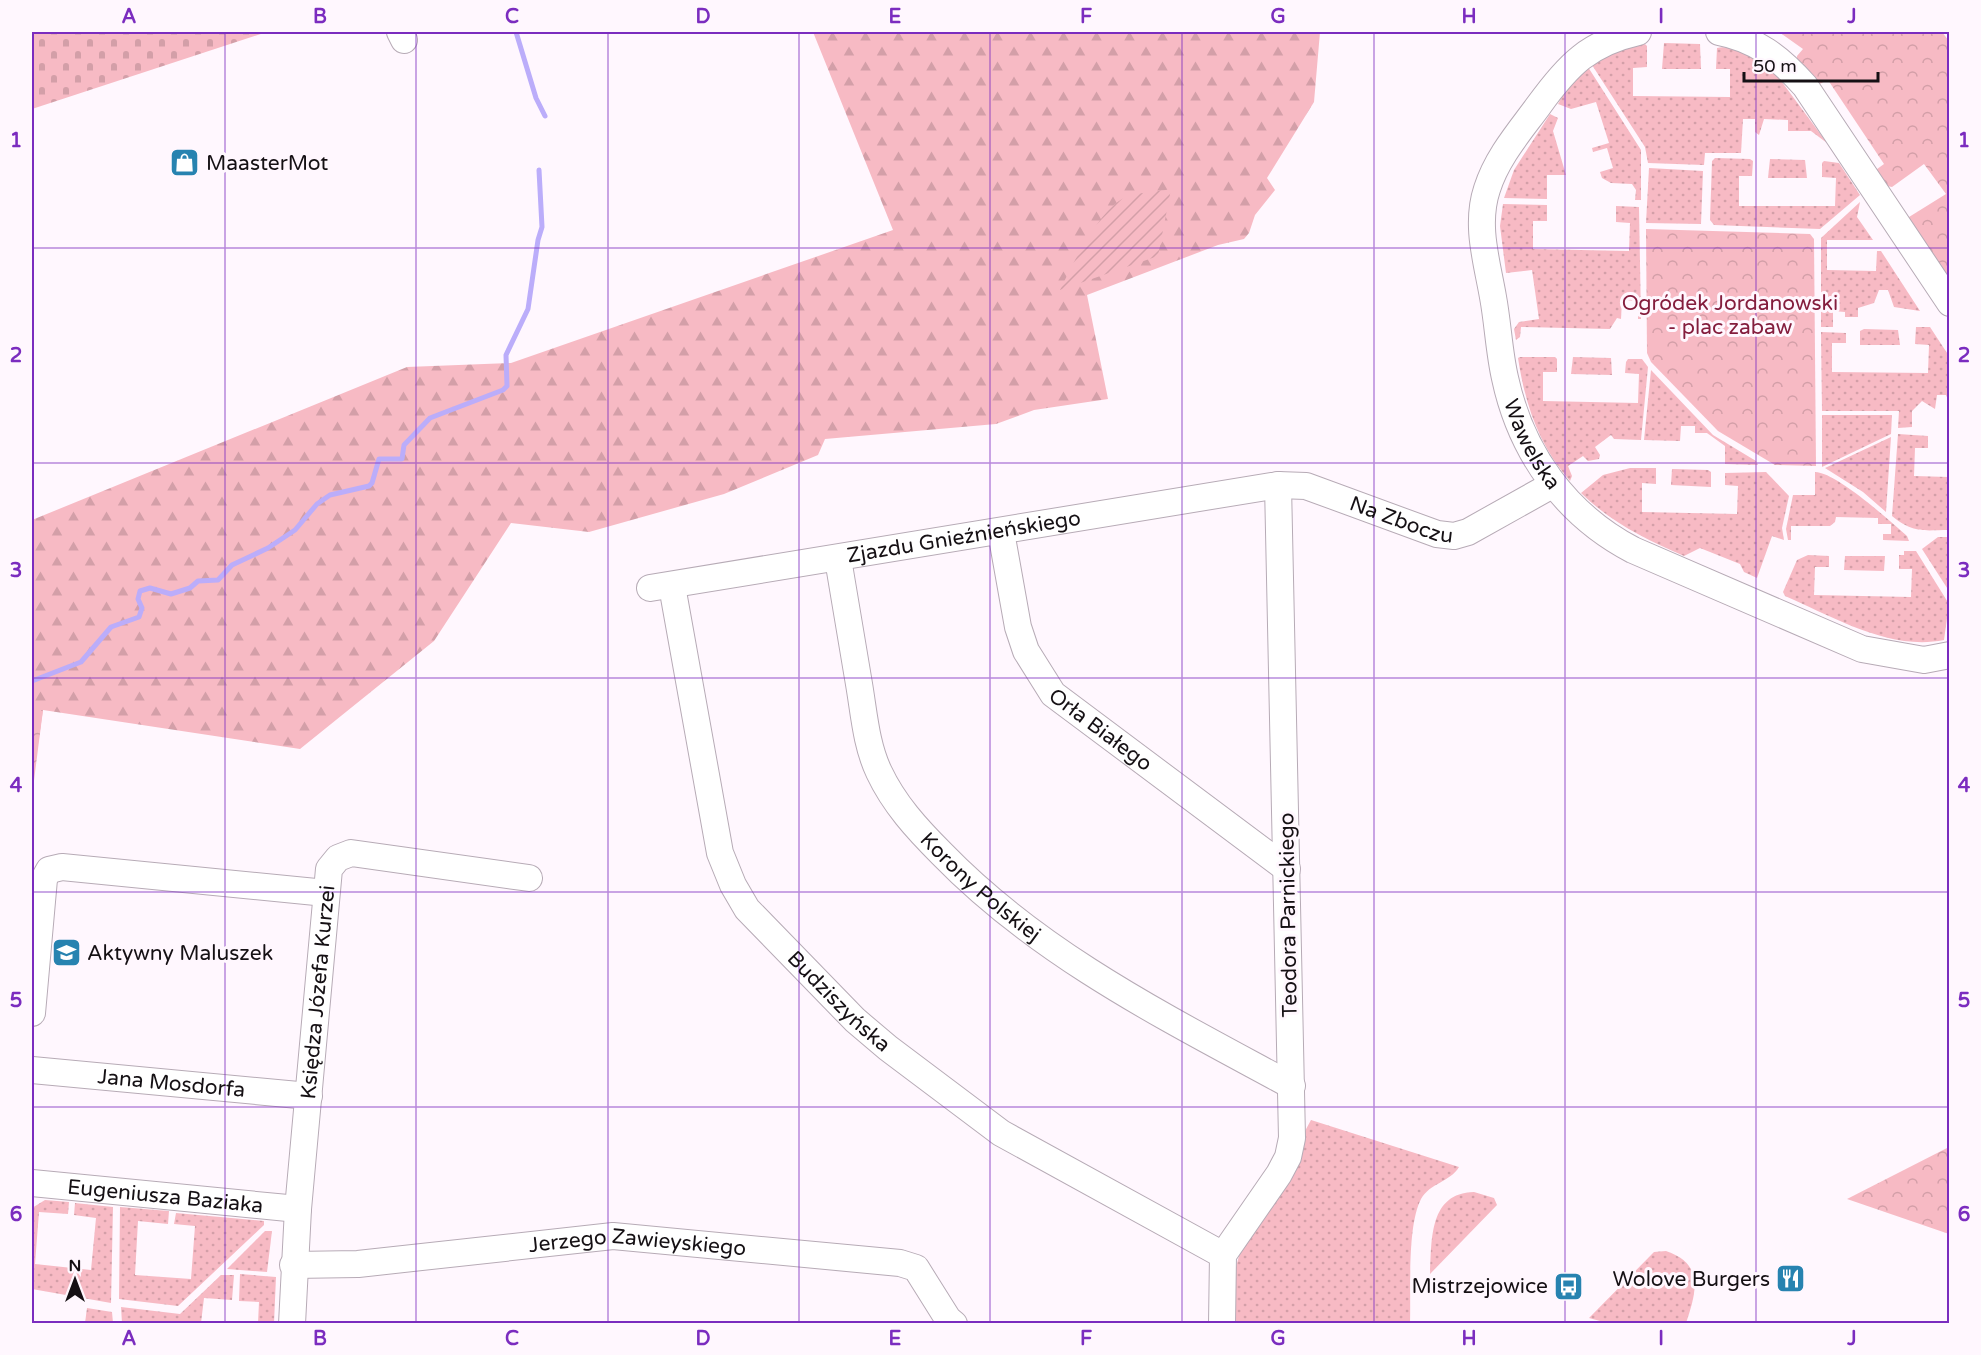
<svg xmlns="http://www.w3.org/2000/svg" width="1981" height="1355" viewBox="0 0 1981 1355" font-family="'Varela Round',sans-serif">
	<defs>
		<pattern id="grass-dots" width="8" height="8" patternUnits="userSpaceOnUse" patternTransform="scale(1.5)"><rect width="8" height="8" fill="#f7bac4"/><path d="M2 2h.1M6 6h.1" fill="none" stroke="#d39fa8" stroke-width="1.8" stroke-linecap="round"/></pattern>
		<pattern id="forest-firs" width="22" height="20" patternUnits="userSpaceOnUse" patternTransform="scale(1.5)"><rect width="22" height="20" fill="#f7bac4"/><path d="M5 1l3.5 6h-7zM16 11l3.5 6h-7z" fill="#d39fa8"/></pattern>
		<pattern id="cemetery-stones" width="16" height="16" patternUnits="userSpaceOnUse" patternTransform="scale(1.5)"><rect width="16" height="16" fill="#f7bac4"/><path d="M2 7V4a2 2 0 0 1 4 0v3zM10 15v-3a2 2 0 0 1 4 0v3z" fill="#d39fa8"/></pattern>
		<pattern id="park-crowns" width="20" height="18" patternUnits="userSpaceOnUse" patternTransform="scale(1.5)"><rect width="20" height="18" fill="#f7bac4"/><path d="M2 6a3 3 0 1 1 6 0M12 15a3 3 0 1 1 6 0" fill="none" stroke="#d39fa8"/></pattern>
		<pattern id="garden-furrows" width="10" height="10" patternUnits="userSpaceOnUse" patternTransform="scale(1.5)"><rect width="10" height="10" fill="#f7bac4"/><path d="M-1 1l2-2M0 10L10 0M9 11l2-2" fill="none" stroke="#d39fa8"/></pattern>
	</defs>
	<rect width="100%" height="100%" fill="#fff7fe"/>
	<!-- grass -->
	<g fill="url(#grass-dots)">
		<path d="M1664 43 1700 44 1701 69H1662Z"/>
		<path d="M1645 44 1647 46V67L1633 68V96L1730 97V69H1716L1717 48C1735 43 1765 66 1779 78L1827 143 1811 131H1788V120L1764 119 1759 135 1755 132V119H1743L1741 153H1705L1704 165 1648 163 1645 147 1592 65 1618 51Z"/>
		<path d="M1588 67 1641 150V200H1635L1636 190 1632 184 1611 183 1602 178 1600 172 1613 168 1607 148 1593 152 1592 148 1609 143 1596 102 1571 109 1558 104 1567 88Z"/>
		<path d="M1550 114 1558 118 1553 131 1566 175H1547V199L1504 198 1514 170Z"/>
		<path d="M1715 158 1750 159 1753 161 1752 176H1739V206H1835L1836 178 1822 177V163L1824 161 1839 163 1860 195 1820 229 1714 225 1710 220 1712 161Z"/>
		<path d="M1770 159 1805 160 1807 178H1768Z"/>
		<path d="M1649 168 1703 171 1701 224 1646 223Z"/>
		<path d="M1860 202 1857 217 1873 240H1827V270L1876 271 1877 251H1881L1920 311 1894 307 1888 290H1879L1874 303 1858 308V317H1845V312L1833 311V327H1821V238Z"/>
		<path d="M1503 204 1547 205V221H1533V249L1629 251 1630 223 1616 222V206L1639 207 1641 319H1638V301L1622 300 1621 319 1617 318 1610 329 1521 327 1520 337 1516 340 1514 329 1519 322 1539 319 1532 270 1506 273 1500 226Z"/>
		<path d="M1916 327H1930L1949 356V402L1946 395H1937L1935 409 1922 401 1912 411V427L1898 428 1899 411H1822L1821 332 1846 333V343H1832V372L1928 373 1929 345 1915 344Z"/>
		<path d="M1864 329 1898 330 1900 345H1860V331Z"/>
		<path d="M1520 357H1555L1557 359V372H1543V401L1638 403 1639 374 1625 373 1626 362 1628 359H1642L1648 367 1641 440 1614 439 1611 435 1595 447 1600 455 1599 459 1588 461 1583 456 1568 466 1572 476 1570 481C1539 446 1525 404 1518 358Z"/>
		<path d="M1573 357 1611 358 1612 375 1571 374Z"/>
		<path d="M1651 370 1713 435 1756 461 1758 465 1725 464V446L1707 433H1695V426H1681L1680 441 1644 440Z"/>
		<path d="M1822 415H1892L1891 434 1822 467Z"/>
		<path d="M1898 434 1928 436V448H1915L1914 476 1949 477V530C1924 530 1914 534 1892 516Z"/>
		<path d="M1891 437 1886 512 1863 492 1825 468Z"/>
		<path d="M1630 468H1656V484L1642 483V512L1737 514 1738 486 1725 485V473L1766 472 1789 496 1782 528 1784 540 1772 536 1757 578 1744 572 1740 564 1700 548 1684 556C1645 539 1612 523 1581 493L1603 475Z"/>
		<path d="M1672 469 1708 470 1711 472V487L1671 485Z"/>
		<path d="M1815 472C1836 472 1890 521 1907 536L1909 541 1883 540V534H1891V524H1878V518L1836 517 1835 522 1830 526H1791V540H1788L1786 529 1793 495H1815Z"/>
		<path d="M1938 537H1949V591L1922 549Z"/>
		<path d="M1904 551H1916L1949 604 1944 640C1889 651 1834 617 1785 596L1783 592 1797 560 1808 555 1829 556V567H1815L1814 595 1911 597 1912 569H1899V555H1904Z"/>
		<path d="M1845 556H1885L1884 571 1844 570Z"/>
		<path d="M1311 1120 1459 1167C1450 1182 1430 1183 1421 1199 1407 1226 1411 1291 1410 1323L1234 1324V1275L1241 1248Z"/>
		<path d="M1474 1192 1494 1198 1497 1205 1430 1274C1432 1242 1428 1193 1474 1192Z"/>
		<path d="M45 1200 69 1202 68 1214 39 1212 35 1264 91 1270 96 1218 74 1215 75 1203 113 1207 111 1303 32 1289V1208Z"/>
		<path d="M120 1207 169 1211 168 1224 138 1221 135 1275 191 1279 195 1226 174 1224 176 1213 264 1221V1225L178 1306 119 1299Z"/>
		<path d="M265 1231H272L267 1272 227 1269Z"/>
		<path d="M1666 1251C1705 1264 1696 1293 1686 1323L1611 1324 1589 1318 1654 1252Z"/>
		<path d="M240 1274 276 1277 274 1323H258L259 1302 239 1301Z"/>
		<path d="M221 1275H234L232 1300 204 1298 201 1323H122L121 1307 180 1314Z"/>
		<path d="M87 1308 112 1312 113 1323H85Z"/>
	</g>
	<!-- forest -->
	<path fill="url(#forest-firs)" d="M813 32H1320L1314 102 1267 178 1275 190 1255 215 1249 233 1244 239 1218 245 1087 295 1108 399 1034 410 996 424 825 439 818 455 724 494 589 532 511 523 434 641 300 749 43 710 32 785V520L407 367 511 363 893 230Z"/>
	<!-- cemetery -->
	<path fill="url(#cemetery-stones)" d="M32 32H267L32 109Z"/>
	<!-- park -->
	<g fill="url(#park-crowns)">
		<path d="M1779 32H1942L1949 41 1950 271 1942 278 1909 226V217L1946 194 1924 164 1892 187 1882 185 1873 172 1884 164 1828 80 1815 86 1797 62V56L1803 49Z"/>
		<path d="M1646 229 1810 234 1814 239 1816 466 1775 465 1718 431 1651 362 1647 353Z"/>
		<path d="M43 710 32 796V711Z"/>
		<path d="M1949 1147V1234L1847 1199Z"/>
	</g>
	<!-- garden -->
	<path fill="url(#garden-furrows)" d="M1171 189 1158 256 1060 290C1072 265 1099 210 1124 198 1137 192 1157 192 1171 189Z"/>
	<g fill="none" stroke-linecap="round" stroke-linejoin="round">
		<!-- stream -->
		<g stroke="#bbadfa" stroke-width="5">
			<path d="M516 32 536 98 545 116"/>
			<path d="M32 681 81 662 111 627 139 617 142 608 138 599 140 591 150 588 171 594 190 588 198 581 218 580 232 565 268 548 295 530 317 504 330 495 369 486 372 483 379 459H402L404 445 430 418 503 390 507 386 506 355 528 309 538 240 542 227 539 170"/>
		</g>
		<defs>
			<g id="minor">
				<path d="M400 32 404 40"/>
				<path id="s1" d="M1638 32C1589 43 1568 65 1539 105 1520 131 1497 157 1487 189 1475 225 1487 262 1493 297 1498 324 1499 352 1505 378 1521 453 1566 515 1633 550L1862 649 1924 660 1950 655"/>
				<path d="M1719 32C1756 39 1780 58 1805 86L1950 303"/>
				<path id="s2" d="M1001 532 1018 627 1026 651 1053 694 1287 869"/>
				<path id="s3" d="M838 559C845 601 852 642 859 684 864 713 866 745 879 772 894 804 917 829 942 854 1041 956 1169 1019 1292 1086"/>
				<path id="s4" d="M672 586 720 853 733 885 747 909 855 1020 888 1048 1001 1133 1223 1255"/>
				<path id="s5" d="M650 588 1278 485 1306 486 1437 534 1454 536 1468 532 1552 485"/>
				<path d="M32 1013 44 879 49 870 62 867 326 893"/>
				<path id="s6" d="M32 1070 309 1096"/>
				<path id="s7" d="M32 1183 298 1209"/>
				<path id="s8" d="M293 1265 358 1264 613 1236 900 1263 916 1268 948 1319 954 1324"/>
				<path id="s9" d="M292 1324 298 1209 329 869 338 858 351 853 529 878"/>
				<path d="M1222 1324 1223 1255 1279 1174 1288 1157 1292 1138 1278 485"/>
			</g>
		</defs>
		<!-- minor casing -->
		<use href="#minor" stroke="#b7abb6" stroke-width="28"/>
		<!-- minor -->
		<use href="#minor" stroke="#fff" stroke-width="26"/>
	</g>
	<!-- grid -->
	<path fill="none" stroke="#7b2cbf" stroke-width="1.5" stroke-opacity="0.55" d="M225 32V1324M416 32V1324M608 32V1324M799 32V1324M990 32V1324M1182 32V1324M1374 32V1324M1565 32V1324M1756 32V1324M32 248H1950M32 463H1950M32 678H1950M32 892H1950M32 1107H1950"/>
	<!-- icons -->
	<defs>
		<symbol id="shop-square" viewBox="-11 -11 22 22"><rect x="-9" y="-9" width="18" height="18" rx="4" fill="#2783b0" stroke="#fff7fe"/><path d="M-5-2.5h2.3a2.7 3.5 0 0 1 5.4 0H5L5.5 6h-11ZM-1.5-2.5h3a1.5 2.3 0 0 0-3 0Z" fill="#fff"/></symbol>
		<symbol id="school-square" viewBox="-11 -11 22 22"><rect x="-9" y="-9" width="18" height="18" rx="4" fill="#2783b0" stroke="#fff7fe"/><path d="M0-5L7-2L0 1L-7-2ZM-4 1L0 2.5L4 1V4Q0 6-4 4Z" fill="#fff"/></symbol>
		<symbol id="restaurant-square" viewBox="-11 -11 22 22"><rect x="-9" y="-9" width="18" height="18" rx="4" fill="#2783b0" stroke="#fff7fe"/><path d="M-5-6h1v4h1v-4h1v4h1v-4h1v5L-1.5 .5V6h-2V.5L-5-1ZM5-6V6H3V1.5H1.5Q1.5-4 5-6Z" fill="#fff"/></symbol>
		<symbol id="bus-square" viewBox="-11 -11 22 22"><rect x="-9" y="-9" width="18" height="18" rx="4" fill="#2783b0" stroke="#fff7fe"/><path d="M-5-6H5V4H4V6H2V4H-2V6H-4V4H-5ZM-3.5-4V0h7V-4ZM-3.5 1.2v1.5H-2V1.2ZM2 1.2v1.5H3.5V1.2Z" fill="#fff"/></symbol>
	</defs>
	<g fill-rule="evenodd">
		<use href="#shop-square" x="168" y="146" width="33" height="33"/>
		<use href="#school-square" x="50" y="936" width="33" height="33"/>
		<use href="#restaurant-square" x="1774" y="1262" width="33" height="33"/>
		<use href="#bus-square" x="1552" y="1270" width="33" height="33"/>
	</g>
	<g text-anchor="middle" stroke-width="6" stroke-linejoin="round" paint-order="stroke">
		<!-- poi labels -->
		<g font-size="21" fill="#151014" stroke="#fff7fe" text-anchor="start">
			<text x="206" y="170">MaasterMot</text>
			<text x="87" y="960">Aktywny Maluszek</text>
			<text x="1770" y="1286" text-anchor="end">Wolove Burgers</text>
			<text x="1548" y="1293" text-anchor="end">Mistrzejowice</text>
		</g>
		<!-- park labels -->
		<g font-size="21" fill="#841d3d" stroke="#fff7fe">
			<text x="1730" y="310">Ogródek Jordanowski<tspan x="1730" dy="24">- plac zabaw</tspan></text>
		</g>
		<!-- street labels -->
		<g font-size="21" fill="#151014" stroke="#fff7fe">
			<text dy="7" stroke="none"><textPath href="#s1" startOffset="489">Wawelska</textPath></text>
			<text dy="7" stroke="none"><textPath href="#s5" startOffset="766">Na Zboczu</textPath></text>
			<text dy="7" stroke="none"><textPath href="#s5" startOffset="318">Zjazdu Gnieźnieńskiego</textPath></text>
			<text dy="7" stroke="none"><textPath href="#s2" startOffset="232">Orła Białego</textPath></text>
			<text dy="7" stroke="none"><textPath href="#s3" startOffset="372">Korony Polskiej</textPath></text>
			<text transform="translate(1288 915) rotate(-91)" y="7">Teodora Parnickiego</text>
			<text dy="7" stroke="none"><textPath href="#s9" startOffset="333">Księdza Józefa Kurzei</textPath></text>
			<text dy="7" stroke="none"><textPath href="#s4" startOffset="464">Budziszyńska</textPath></text>
			<text dy="7" stroke="none"><textPath href="#s6" startOffset="140">Jana Mosdorfa</textPath></text>
			<text dy="7" stroke="none"><textPath href="#s7" startOffset="134">Eugeniusza Baziaka</textPath></text>
			<text dy="7" stroke="none"><textPath href="#s8" startOffset="346">Jerzego Zawieyskiego</textPath></text>
		</g>
	</g>
	<!-- border -->
	<rect width="1981" height="1355" fill="none" stroke="#fff7fe" stroke-width="66"/>
	<!-- north arrow -->
	<g transform="translate(75 1280)" stroke="#fff7fe" stroke-width="4.5" paint-order="stroke">
	<path d="M0-4.5L10 22L0 15L-10 22Z" fill="#151014"/>
	<text y="-9" font-size="16" font-weight="bold" text-anchor="middle" fill="#151014">N</text>
	</g>
	<!-- scale -->
	<path d="M1744 72v9h134v-9" fill="none" stroke="#151014" stroke-width="3"/>
	<text x="1753" y="72" font-size="18" fill="#151014" stroke="#fff7fe" stroke-width="4.5" paint-order="stroke">50 m</text>
	<rect x="33" y="33" width="1915" height="1289" fill="none" stroke="#7b2cbf" stroke-width="2"/>
	<g font-size="20" text-anchor="middle" font-weight="bold" fill="#7b2cbf">
		<text x="129" y="23">A</text>
		<text x="320" y="23">B</text>
		<text x="512" y="23">C</text>
		<text x="703" y="23">D</text>
		<text x="895" y="23">E</text>
		<text x="1086" y="23">F</text>
		<text x="1278" y="23">G</text>
		<text x="1469" y="23">H</text>
		<text x="1661" y="23">I</text>
		<text x="1852" y="23">J</text>
		<text x="16" y="147">1</text>
		<text x="1964" y="147">1</text>
		<text x="16" y="362">2</text>
		<text x="1964" y="362">2</text>
		<text x="16" y="577">3</text>
		<text x="1964" y="577">3</text>
		<text x="16" y="792">4</text>
		<text x="1964" y="792">4</text>
		<text x="16" y="1007">5</text>
		<text x="1964" y="1007">5</text>
		<text x="16" y="1221">6</text>
		<text x="1964" y="1221">6</text>
		<text x="129" y="1345">A</text>
		<text x="320" y="1345">B</text>
		<text x="512" y="1345">C</text>
		<text x="703" y="1345">D</text>
		<text x="895" y="1345">E</text>
		<text x="1086" y="1345">F</text>
		<text x="1278" y="1345">G</text>
		<text x="1469" y="1345">H</text>
		<text x="1661" y="1345">I</text>
		<text x="1852" y="1345">J</text>
	</g>
</svg>
